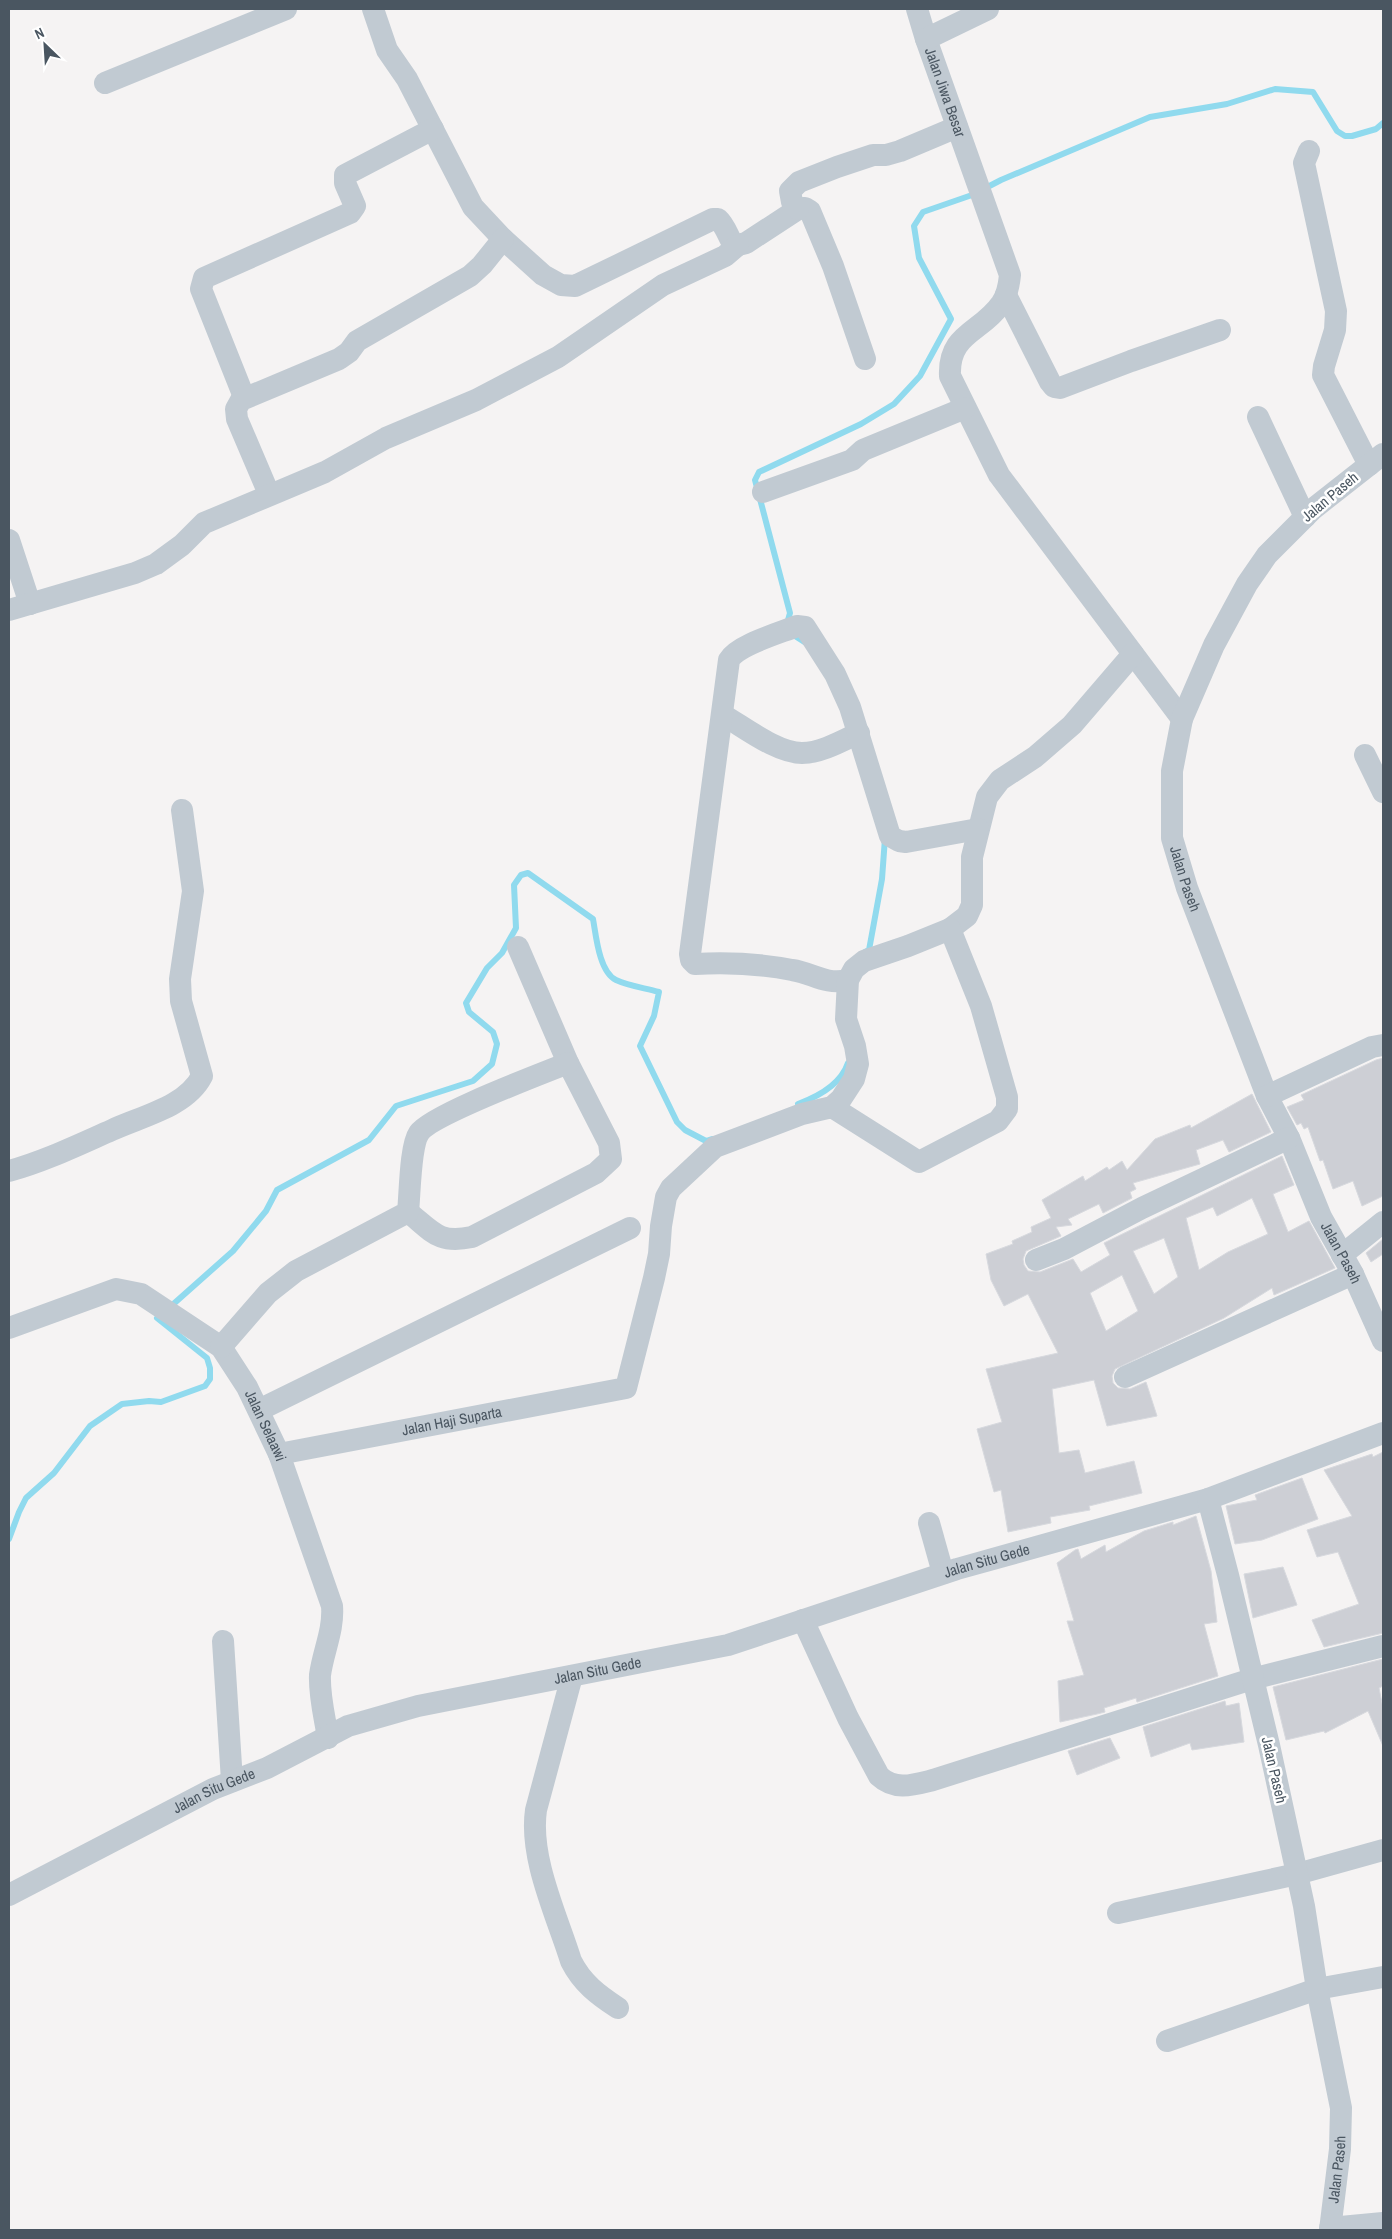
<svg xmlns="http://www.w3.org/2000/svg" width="1392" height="2239" viewBox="0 0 1392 2239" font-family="'Archivo Narrow',sans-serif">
	<rect width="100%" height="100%" fill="#f5f3f3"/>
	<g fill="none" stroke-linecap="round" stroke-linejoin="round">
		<!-- stream -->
		<g stroke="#90daee" stroke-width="6">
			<path d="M806 643 795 636 788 620 790 613 755 480 759 472 861 424 894 404 920 376 951 319 919 258 914 226 923 212 972 195 1001 180 1150 117 1227 104 1275 89 1313 92 1337 131 1345 136H1352L1376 129 1383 123"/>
			<path d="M865 952 869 950 882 879 885 838"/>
			<path d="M798 1104C817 1097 841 1084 848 1063"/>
			<path d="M170 1307 233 1251 266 1211 277 1190 369 1140 396 1106 473 1081 492 1064 497 1044 493 1032 469 1012 466 1003 487 968 502 953 516 928 514 885 521 875 528 873 593 919C596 935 599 972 616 980 629 986 645 988 659 992L654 1016 640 1046 677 1122 685 1130 706 1141 712 1139"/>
			<path d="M9 1539 19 1512 26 1498 54 1473 90 1426 122 1404 149 1401 161 1402 205 1386 210 1379V1368L207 1358 157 1318 162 1314"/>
		</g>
	</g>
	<!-- building -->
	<g fill="#cdcfd5" stroke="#d7d9de" fill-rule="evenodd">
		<path d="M1383 1058V1196L1362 1206 1353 1181 1333 1189 1323 1160 1320 1161 1308 1127 1304 1129 1301 1123 1297 1125 1287 1107 1304 1100 1301 1095 1376 1060Z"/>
		<path d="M1252 1094 1271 1132 1229 1152 1223 1140 1196 1150 1200 1164 1133 1183 1136 1189 1130 1192 1132 1198 1103 1213 1099 1204 1068 1219 1072 1225 1056 1227 1061 1236 1026 1251 1023 1259 1024 1265 1028 1271 1040 1272 1073 1259 1081 1272 1110 1255 1104 1243 1282 1156 1294 1185 1273 1194 1288 1232 1309 1221 1335 1268 1274 1295 1272 1288 1224 1318 1115 1369 1112 1376 1113 1383 1118 1388 1130 1389 1146 1382 1157 1416 1107 1426 1094 1380 1052 1389 1059 1453 1079 1450 1085 1473 1134 1461 1142 1493 1089 1506 1090 1510 1050 1517 1051 1523 1008 1532 1001 1490 994 1492 977 1429 1002 1422 986 1369 1058 1353 1028 1294 1004 1306 991 1280 986 1254 1013 1244 1012 1241 1032 1232 1031 1227 1051 1218 1042 1200 1083 1176 1085 1181 1107 1167 1109 1170 1122 1161 1127 1170 1155 1139 1190 1125 1191 1128ZM1252 1198 1268 1234 1228 1252 1199 1270 1186 1218 1213 1207 1217 1216ZM1164 1238 1178 1277 1154 1294 1133 1251ZM1122 1275 1138 1311 1106 1331 1090 1293Z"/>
		<path d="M1383 1239V1254L1371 1262 1366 1253Z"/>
		<path d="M1383 1452V1633L1324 1647 1312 1620 1359 1604 1338 1552 1317 1557 1307 1530 1352 1516 1324 1470 1372 1454 1373 1457Z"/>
		<path d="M1302 1478 1318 1519 1262 1540 1235 1544 1226 1506 1257 1500 1255 1495Z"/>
		<path d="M1196 1516 1211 1571 1217 1622 1204 1624 1218 1676 1137 1702 1136 1698 1104 1708 1105 1712 1097 1714 1060 1722 1058 1681 1084 1675 1067 1621H1074L1057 1563 1075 1550 1078 1549 1081 1559 1105 1545 1106 1552 1144 1531 1173 1522V1525Z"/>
		<path d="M1283 1567 1297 1605 1253 1618 1244 1574Z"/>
		<path d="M1383 1659V1686L1379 1688 1383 1708V1746L1368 1711 1325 1733 1324 1731 1286 1740 1273 1687Z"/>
		<path d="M1225 1701 1226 1706 1239 1703 1244 1742 1192 1750 1190 1743 1151 1757 1143 1727Z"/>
		<path d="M1110 1738 1120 1758 1077 1775 1068 1751Z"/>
	</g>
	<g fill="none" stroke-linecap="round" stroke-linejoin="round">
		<!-- minor -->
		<g stroke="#c1cad2" stroke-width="22">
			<path d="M373 9 387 50 407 79 473 207 503 239 543 275 561 285 575 286 713 219H718C725 225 728 236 733 244L738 245 746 243 798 209 805 208 810 211 833 266 865 359"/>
			<path id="s1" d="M917 9 926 39 1010 275C1009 285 1007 296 1001 304 981 333 948 333 950 376L999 475 1182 719"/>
			<path d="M926 39 988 9"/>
			<path d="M105 83 286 9"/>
			<path d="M1309 151 1304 163 1336 311 1335 330 1324 366 1323 375 1369 465"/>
			<path d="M798 209 792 202 790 191 799 182 837 167 873 155H886L900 151 957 127"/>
			<path d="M1006 295 1050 382 1054 387 1060 388 1131 361 1220 330"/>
			<path d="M244 397 201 289 204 278 350 213 355 206 345 183V175L433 129"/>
			<path d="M1258 417 1305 517"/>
			<path id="s2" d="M1383 454 1313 509 1267 555 1247 584 1214 645 1182 719 1172 771V838L1187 888 1267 1096 1289 1138 1321 1217 1353 1274 1383 1341"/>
			<path d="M763 492 852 460 863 450 965 408"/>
			<path d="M269 494 237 419 236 409 241 400 339 359 349 352 357 341 470 276 482 265 503 239"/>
			<path d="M9 540 30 604"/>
			<path d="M9 610 135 573 156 564 182 545 204 523 325 472 386 438 476 400 558 357 663 285 725 256 738 245"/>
			<path d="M723 715C744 727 777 753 802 753 821 753 842 741 859 733"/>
			<path d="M1365 755 1383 792"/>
			<path d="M950 929 967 916 972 905V857L987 797 1000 780 1035 757 1072 725 1133 654"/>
			<path d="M848 980C824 985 813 973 792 970 761 964 727 962 695 964L691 960 690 954 729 660C737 645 780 633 797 626L805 627 835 674 850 707 890 836 899 841 906 842 978 829"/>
			<path d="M1267 1096 1372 1047 1383 1045"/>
			<path d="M9 1171C45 1161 78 1145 112 1130 142 1116 186 1107 202 1076L181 1001 180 979 193 891 182 810"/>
			<path d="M408 1212C433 1232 438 1244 472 1237L596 1173 611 1159 609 1143 568 1063 518 947"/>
			<path d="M1342 1255 1383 1222"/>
			<path d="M1036 1260 1064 1249 1142 1208 1289 1138"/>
			<path id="s3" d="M9 1328 116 1289 141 1294 221 1347 247 1387 279 1454 332 1606C334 1630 323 1652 320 1675 319 1696 325 1718 328 1738"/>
			<path d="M221 1347 268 1293 296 1271 408 1212C410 1194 410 1146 419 1133 431 1115 541 1074 568 1063"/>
			<path d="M1125 1377 1353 1274"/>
			<path d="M259 1410 630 1228"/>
			<path id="s4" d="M279 1454 626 1388 654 1278 659 1254 661 1226 666 1197 671 1188 715 1147 802 1114 832 1107 841 1099 854 1079 858 1064 855 1046 846 1019 848 980 854 969 864 961 908 946 950 929 981 1006 1007 1097V1109L998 1121 919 1162 832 1107"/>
			<path d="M929 1523 943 1573"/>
			<path d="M803 1620 848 1718 879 1776C895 1791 913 1785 933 1780L1252 1679 1383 1646"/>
			<path d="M223 1641 232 1781"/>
			<path d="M572 1676 536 1810C529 1858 557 1916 571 1961 582 1983 598 1995 618 2008"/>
			<path id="s5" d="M9 1895 213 1789 267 1768 348 1726 418 1706 728 1645 957 1569 1208 1499"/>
			<path d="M1118 1913 1297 1874 1383 1850"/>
			<path d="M1167 2041 1317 1989 1383 1977"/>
			<path d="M1330 2228 1383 2223"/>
			<path id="s6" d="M1330 2230 1340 2149 1341 2108 1317 1989 1304 1906 1269 1745 1228 1575 1208 1499 1383 1433"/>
		</g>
	</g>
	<g text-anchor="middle" stroke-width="5" stroke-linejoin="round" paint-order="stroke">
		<!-- street labels -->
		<g font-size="15" fill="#4a5661" stroke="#fff">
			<text dy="5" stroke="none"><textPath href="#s1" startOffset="88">Jalan Jiwa Besar</textPath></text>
			<text transform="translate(1330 497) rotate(-40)" y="5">Jalan Paseh</text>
			<text dy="5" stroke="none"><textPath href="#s2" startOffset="502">Jalan Paseh</textPath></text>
			<text dy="5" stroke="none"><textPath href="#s2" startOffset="908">Jalan Paseh</textPath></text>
			<text dy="5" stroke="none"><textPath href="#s4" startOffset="176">Jalan Haji Suparta</textPath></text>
			<text dy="5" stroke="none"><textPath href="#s3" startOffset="326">Jalan Selaawi</textPath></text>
			<text dy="5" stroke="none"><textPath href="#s5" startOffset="1040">Jalan Situ Gede</textPath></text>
			<text dy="5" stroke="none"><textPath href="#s5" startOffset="635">Jalan Situ Gede</textPath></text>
			<text transform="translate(1274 1770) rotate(77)" y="5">Jalan Paseh</text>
			<text dy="5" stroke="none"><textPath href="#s5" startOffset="230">Jalan Situ Gede</textPath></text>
			<text dy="5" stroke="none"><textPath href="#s6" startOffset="61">Jalan Paseh</textPath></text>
		</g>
	</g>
	<!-- border -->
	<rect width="1392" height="2239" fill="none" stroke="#4a5661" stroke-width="20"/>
	<!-- north arrow -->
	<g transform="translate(45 45) rotate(335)" stroke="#ffffff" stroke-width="4" paint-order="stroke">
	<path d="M0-4L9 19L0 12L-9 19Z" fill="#4a5661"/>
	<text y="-8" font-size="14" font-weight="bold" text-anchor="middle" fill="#4a5661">N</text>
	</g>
</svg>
